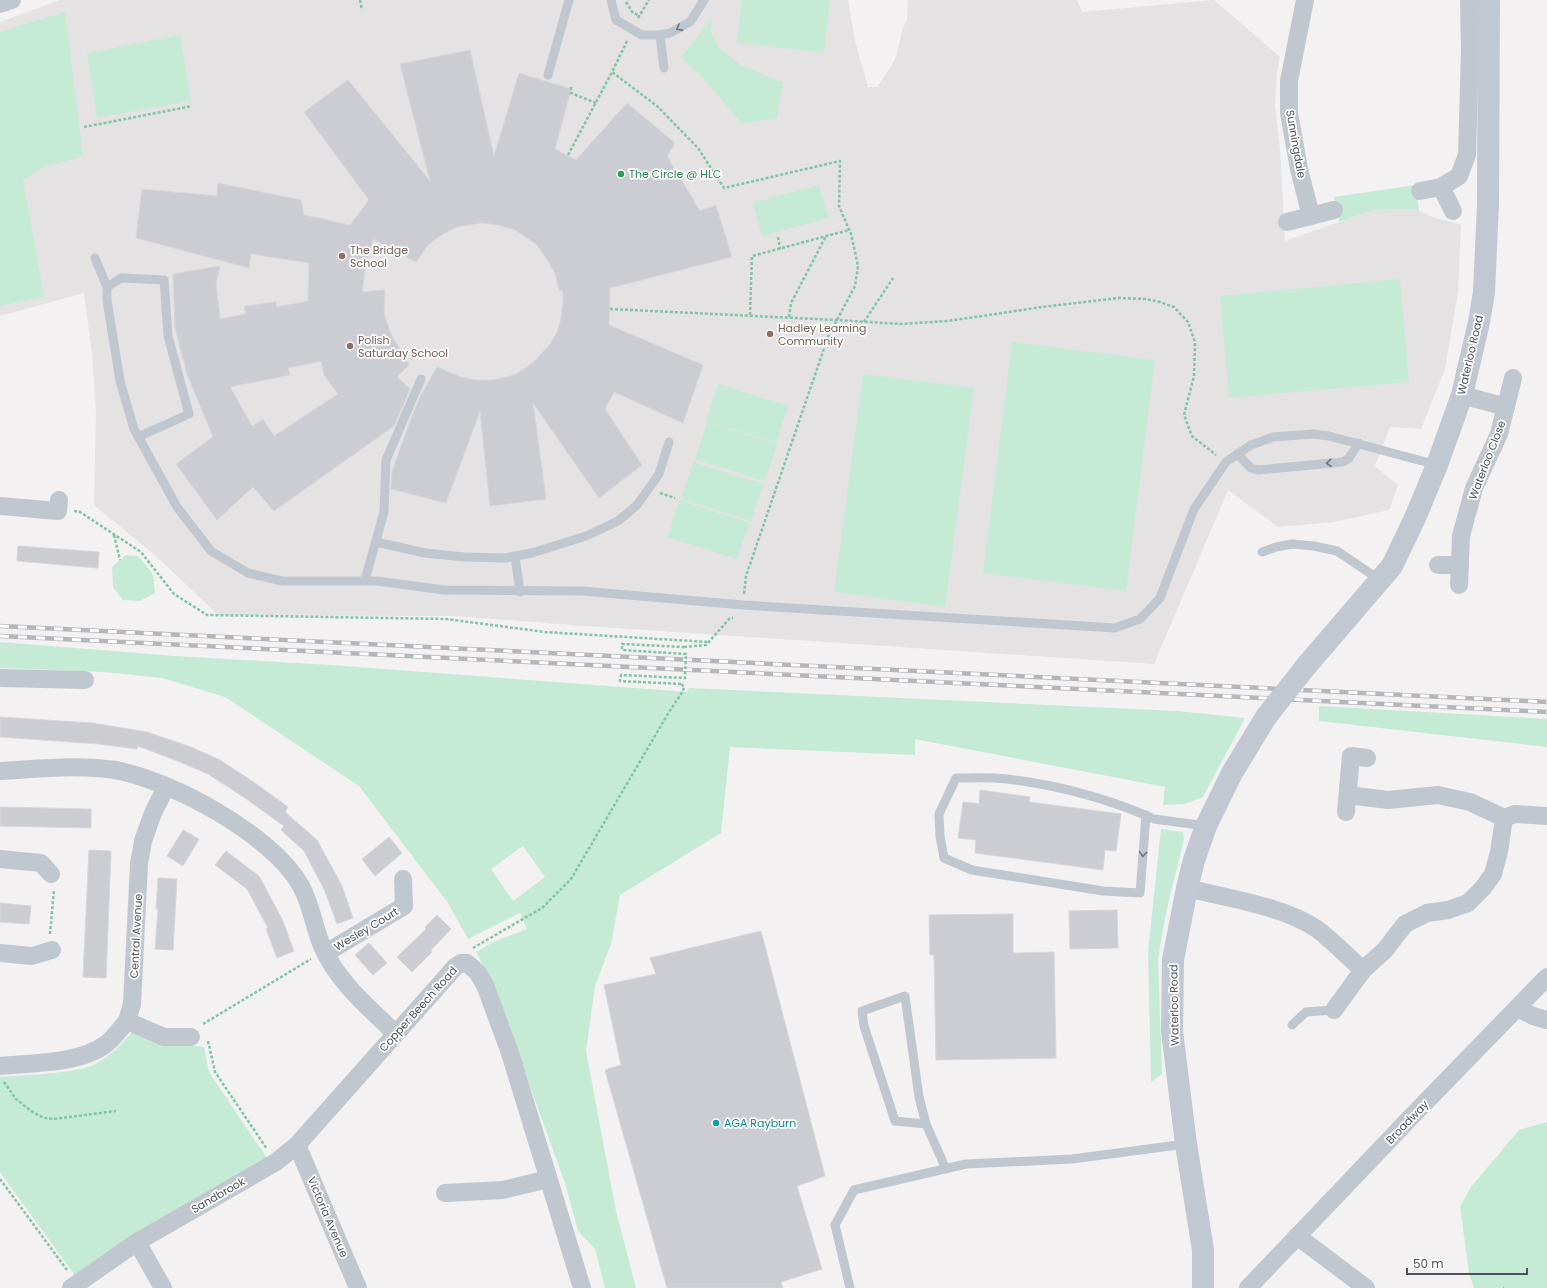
<svg xmlns="http://www.w3.org/2000/svg" width="1547" height="1288" viewBox="0 0 1547 1288" font-family="Poppins,sans-serif">
	<rect width="100%" height="100%" fill="#f3f1f1"/>
	<!-- education -->
	<path fill="#e4e2e2" d="M60 0H848L855 41 868 87H877L892 65 896 56 903 28 907 20 908 0H1077L1082 12 1214 0 1280 57 1277 72 1275 105 1280 149 1285 241 1374 210 1414 209 1433 217 1461 225 1458 292 1445 369 1421 429 1390 427 1375 466 1398 485 1389 510 1334 522 1278 527 1228 490 1154 664 571 625 455 616 218 615 157 557 94 505 96 412 92 353 84 293 0 316V22Z"/>
	<!-- green -->
	<g fill="#c5ebd6" fill-rule="evenodd">
		<path d="M742 0H830L824 53 737 42Z"/>
		<path d="M65 12 83 156 44 167 23 180 44 297 0 306V32Z"/>
		<path d="M711 20V32L718 47 742 66 783 83 777 118 742 124 706 81 681 57Z"/>
		<path d="M180 35 191 101 97 118 87 53Z"/>
		<path d="M819 185 828 218 762 236 753 203Z"/>
		<path d="M1416 185 1419 211 1414 209 1374 210 1339 222 1334 197Z"/>
		<path d="M1400 279 1409 382 1229 398 1220 296Z"/>
		<path d="M1012 342 1155 360 1126 591 983 573Z"/>
		<path d="M863 374 974 388 945 607 834 592Z"/>
		<path d="M718 384 788 406 776 443 706 421Z"/>
		<path d="M707 422 777 444 765 481 695 459Z"/>
		<path d="M693 462 763 484 751 521 681 499Z"/>
		<path d="M679 500 749 523 737 559 668 537Z"/>
		<path d="M126 555 138 556 153 574 155 593 140 601 123 600 113 587 112 567Z"/>
		<path d="M0 642 175 656 331 665 675 691 687 692 689 688 1177 711 1245 718 1203 797 1185 804 1163 805 1165 787 915 739V755L730 747 721 833 620 895 611 944 595 986 586 1051 616 1211 636 1288H605L595 1249 578 1231 565 1183 493 984 476 952 493 942 527 929 520 913 468 939 448 903 359 786 225 697 162 678 104 672 0 668ZM523 846 545 877 513 901 491 869Z"/>
		<path d="M1319 706 1547 719V747L1319 721Z"/>
		<path d="M1161 829 1183 832 1184 839 1166 913 1158 959 1162 1074 1151 1082 1148 952Z"/>
		<path d="M131 1033 181 1044 204 1047 209 1072 267 1158 76 1277 0 1172V1077C23 1075 79 1074 97 1063 110 1056 121 1045 131 1033Z"/>
		<path d="M1547 1122V1288H1474L1469 1273 1460 1206 1471 1187 1519 1130Z"/>
	</g>
	<!-- building -->
	<g fill="#cbcdd2" stroke="#d5d7db" fill-rule="evenodd">
		<path d="M470 50 494 156 519 73 571 89 555 149 576 160 627 103 675 143 667 156 700 211 716 205 732 257 610 288 609 325 703 365 683 423 614 392 605 409 642 465 599 498 533 403 546 499 490 506 480 411 446 503 391 489 392 472 410 421 420 397 437 367 461 377 475 380H493L507 377 516 374 534 362 551 343 557 332 561 318 563 304V291L559 290 555 273 546 258 536 244 515 230 499 225 482 223 456 227 443 234 428 245 416 262 373 239 366 263 362 292 385 290 384 314 391 334 409 365 397 377 410 389 394 426 274 511 253 487 217 520 176 464 213 437 187 374 175 328 173 274 220 266 216 283 220 319 246 314 244 306 276 302 277 307 308 301 309 263 251 254 249 268 136 238 142 189 217 196 218 183 301 200 304 215 350 225 369 200 304 112 348 80 430 181 400 64ZM321 361 324 375 338 394 274 436 263 419 252 426 230 387 290 375 288 368Z"/>
		<path d="M18 546 99 552 98 568 17 561Z"/>
		<path d="M0 717 92 723 147 732 191 747 220 760 255 783 288 807 285 812 317 840 342 886 353 918 337 924 324 889 304 851 281 830 284 826 242 796 208 774 180 762 138 746 137 749 99 744 0 737Z"/>
		<path d="M980 790 1030 797 1029 802 1121 814 1116 851 1105 850 1103 870 975 853 976 840 958 838 963 802 979 804Z"/>
		<path d="M0 807 91 809V828L0 826Z"/>
		<path d="M183 830 199 839 183 866 167 856Z"/>
		<path d="M389 837 402 853 375 876 362 859Z"/>
		<path d="M89 850 111 851 106 978 83 977Z"/>
		<path d="M226 851 259 876 282 919 294 951 277 958 266 929 268 928 247 889 215 865Z"/>
		<path d="M158 878 177 879 173 950 155 949 158 909H156Z"/>
		<path d="M0 903 31 906 29 924 0 922Z"/>
		<path d="M1117 910 1118 948 1070 949 1069 911Z"/>
		<path d="M1013 914V953L1054 952 1056 1058 936 1060 934 955H930L929 915Z"/>
		<path d="M437 915 451 929 431 950 432 952 412 972 397 957 426 929 425 927Z"/>
		<path d="M761 931 825 1176 797 1186 822 1269 781 1282 783 1288H667L605 1070 621 1065 604 985 656 974 650 958Z"/>
		<path d="M369 943 387 963 373 975 355 955Z"/>
	</g>
	<g fill="none" stroke-linecap="round" stroke-linejoin="round">
		<!-- path -->
		<g stroke="#80c5a8" stroke-width="2.5" stroke-dasharray="3 2" stroke-linecap="butt">
			<path d="M360 0 362 10"/>
			<path d="M626 2 633 13 640 16"/>
			<path d="M638 18 649 0"/>
			<path d="M627 41 612 72 657 106 698 148 724 188 840 161 839 206 851 234 858 266 855 286 828 337 746 576 744 594"/>
			<path d="M571 87V93L596 103"/>
			<path d="M84 127 192 106"/>
			<path d="M568 155 612 72"/>
			<path d="M778 237 780 249"/>
			<path d="M610 309 837 320 900 324 948 321 1042 307 1119 298 1145 299 1160 302 1174 307 1188 322 1195 342 1194 376 1184 415 1192 436 1216 455"/>
			<path d="M750 315 752 256 849 230"/>
			<path d="M789 317 791 303 826 236"/>
			<path d="M864 322 893 278"/>
			<path d="M660 493 675 498"/>
			<path d="M74 511 80 512 141 552 174 594 207 615 446 619 545 632 708 642"/>
			<path d="M114 535 120 560"/>
			<path d="M684 647 706 645 730 618H733"/>
			<path d="M50 934 54 889"/>
			<path d="M473 948 542 908 571 879 669 712 683 691 684 686 681 684"/>
			<path d="M203 1024 311 959"/>
			<path d="M208 1041 215 1072 267 1149"/>
			<path d="M4 1082 16 1099 31 1111 44 1118 54 1119 116 1111"/>
			<path d="M0 1179 67 1270"/>
			<path d="M1503 1288H1504"/>
		</g>
		<!-- lane -->
		<g stroke="#c1c7ce" stroke-width="9">
			<path d="M611 0 616 20 642 35H660L670 33 690 22 704 0"/>
			<path d="M660 35 664 68"/>
			<path d="M548 75 569 0"/>
			<path d="M95 258 107 287V300L120 381 134 429 177 507 211 551 248 573 282 581H377L444 590 582 591 743 605 1115 628 1140 619 1160 598 1194 509 1226 462 1251 445 1273 437 1313 434 1329 436 1437 465"/>
			<path d="M107 287 121 278 164 280 168 336 189 414 138 437"/>
			<path d="M1237 454 1251 468 1258 470 1343 462 1349 458 1359 443"/>
			<path d="M376 542 425 553 464 557 505 558 532 553 586 536 618 521 637 505 659 474 669 442"/>
			<path d="M1262 552 1276 547 1292 544 1314 546 1337 551 1380 580"/>
			<path d="M515 556 520 592"/>
			<path d="M365 580 384 512 386 460 421 379"/>
			<path d="M1146 815 1140 893 1103 891 972 870 944 858 940 836 939 814 956 778C972 778 990 777 1007 779 1057 785 1107 798 1154 819L1206 826"/>
			<path d="M1292 1025 1306 1012 1334 1010"/>
			<path d="M926 1124 895 1121 864 1026 862 1011 905 996 919 1097 926 1124 946 1169"/>
			<path d="M850 1288 835 1225 854 1190 966 1164 1072 1159 1186 1144"/>
		</g>
		<!-- street -->
		<g stroke="#c1c7ce" stroke-width="18">
			<path d="M1305 0 1289 81V113L1299 169 1311 216"/>
			<path d="M0 4 12 0"/>
			<path d="M1441 187 1453 211"/>
			<path d="M1420 191 1441 187 1459 176 1467 155 1470 51 1469 0"/>
			<path d="M1287 222 1334 210"/>
			<path d="M1462 395 1506 407"/>
			<path d="M0 506 58 511 59 500"/>
			<path d="M1438 565H1460"/>
			<path d="M1459 585 1461 536 1474 488 1499 434 1513 378"/>
			<path d="M0 678 85 680"/>
			<path d="M0 771C38 769 77 764 115 770 171 780 273 835 301 886 311 904 314 927 322 946 337 981 368 1007 395 1033"/>
			<path d="M166 787 153 813 143 841 139 864 132 1004 127 1021 164 1037H191"/>
			<path d="M1348 795 1388 800 1438 795 1470 802 1504 818"/>
			<path d="M1346 812 1351 756 1367 758"/>
			<path d="M0 859 41 863 51 874"/>
			<path d="M1187 888C1227 898 1283 906 1317 929 1333 941 1348 957 1363 970L1385 950 1405 924 1427 913 1448 910 1468 903 1483 888 1493 874 1499 852 1504 818 1515 814 1547 816"/>
			<path d="M0 953 32 956 52 950"/>
			<path d="M326 953 404 906 403 879"/>
			<path d="M1517 1008 1533 1016 1547 1020"/>
			<path d="M1334 1010 1363 970"/>
			<path d="M0 1066C31 1063 80 1064 106 1044 114 1038 120 1029 127 1021"/>
			<path d="M297 1145 358 1288"/>
			<path d="M445 1193 503 1190 548 1179"/>
			<path d="M1297 1236 1366 1288"/>
			<path d="M137 1242 163 1288"/>
			<path d="M71 1288 137 1242 276 1162 297 1145 441 983 455 967 461 963H467L477 972 485 985 510 1053 582 1288"/>
			<path d="M1248 1288 1412 1116 1547 977"/>
		</g>
		<!-- secondary -->
		<g stroke="#c1c8d2" stroke-width="22">
			<path d="M1307 665 1392 566 1415 518 1437 465 1462 395 1479 322 1484 292 1488 204 1489 0"/>
			<path d="M1203 1288V1250L1186 1144 1172 1031 1173 960 1187 888 1194 860 1206 826 1232 773 1266 717"/>
		</g>
		<defs>
			<g id="rail">
				<path d="M0 626 1547 702"/>
				<path d="M0 636 1547 712"/>
			</g>
		</defs>
		<!-- rail casing -->
		<use href="#rail" stroke="#b4b6ba" stroke-width="4.5"/>
		<!-- rail -->
		<use href="#rail" stroke="#fff" stroke-width="3" stroke-dasharray="9" stroke-linecap="butt"/>
		<!-- path-bridge -->
		<path stroke="#80c5a8" stroke-width="2.5" stroke-dasharray="3 2" stroke-linecap="butt" d="M681 684 620 681 621 675 685 678 686 654 622 650V644L684 647"/>
		<!-- secondary-bridge -->
		<path stroke="#c1c8d2" stroke-width="22" d="M1266 717 1307 665"/>
	</g>
	<!-- one-way arrows -->
	<defs><path id="oneway-chevron" d="M-2-3.5L2.5 0L-2 3.5" fill="none" stroke-width="1.6" stroke-linecap="round" stroke-linejoin="round"/></defs>
	<g stroke="#6e767e">
		<use href="#oneway-chevron" transform="translate(679 28) rotate(152)"/>
		<use href="#oneway-chevron" transform="translate(1329 463) rotate(175)"/>
		<use href="#oneway-chevron" transform="translate(1143 854) rotate(94)"/>
	</g>
	<!-- markers -->
	<circle fill="#2e9e5b" stroke="#fff" stroke-width="1.5" cx="621" cy="174" r="4"/>
	<g fill="#8d6e63" stroke="#fff" stroke-width="1.5">
		<circle cx="342" cy="256" r="4"/>
		<circle cx="770" cy="334" r="4"/>
		<circle cx="350" cy="346" r="4"/>
	</g>
	<circle fill="#0f9aa8" stroke="#fff" stroke-width="1.5" cx="716" cy="1123" r="4"/>
	<g text-anchor="middle" stroke-width="3.5" stroke-linejoin="round" paint-order="stroke">
		<!-- street labels -->
		<g font-size="11" fill="#4b535c" stroke="#fff">
			<text transform="translate(1296 144) rotate(80)" y="4">Sunningdale</text>
			<text transform="translate(1470 355) rotate(-77)" y="4">Waterloo Road</text>
			<text transform="translate(1487 460) rotate(-69)" y="4">Waterloo Close</text>
			<text transform="translate(366 929) rotate(-31)" y="4">Wesley Court</text>
			<text transform="translate(136 936) rotate(-87)" y="4">Central Avenue</text>
			<text transform="translate(1174 1005) rotate(-91)" y="4">Waterloo Road</text>
			<text transform="translate(418 1009) rotate(-48)" y="4">Copper Beech Road</text>
			<text transform="translate(1407 1122) rotate(-46)" y="4">Broadway</text>
			<text transform="translate(218 1195) rotate(-30)" y="4">Sandbrook</text>
			<text transform="translate(328 1217) rotate(67)" y="4">Victoria Avenue</text>
		</g>
		<!-- leisure labels -->
		<g font-size="11" fill="#27864d" stroke="#fff" text-anchor="start">
			<text x="629" y="178">The Circle @ HLC</text>
		</g>
		<!-- education labels -->
		<g font-size="11" fill="#785e54" stroke="#fff" text-anchor="start">
			<text x="350" y="254">The Bridge<tspan x="350" dy="13">School</tspan></text>
			<text x="778" y="332">Hadley Learning<tspan x="778" dy="13">Community</tspan></text>
			<text x="358" y="344">Polish<tspan x="358" dy="13">Saturday School</tspan></text>
		</g>
		<!-- culture labels -->
		<g font-size="11" fill="#0d838f" stroke="#fff" text-anchor="start">
			<text x="724" y="1127">AGA Rayburn</text>
		</g>
	</g>
	<!-- scale -->
	<path d="M1407 1268v6h120v-6" fill="none" stroke="#4b535c" stroke-width="2"/>
	<text x="1413" y="1268" font-size="12" fill="#4b535c" stroke="#ffffff" stroke-width="3" paint-order="stroke">50 m</text>
</svg>
